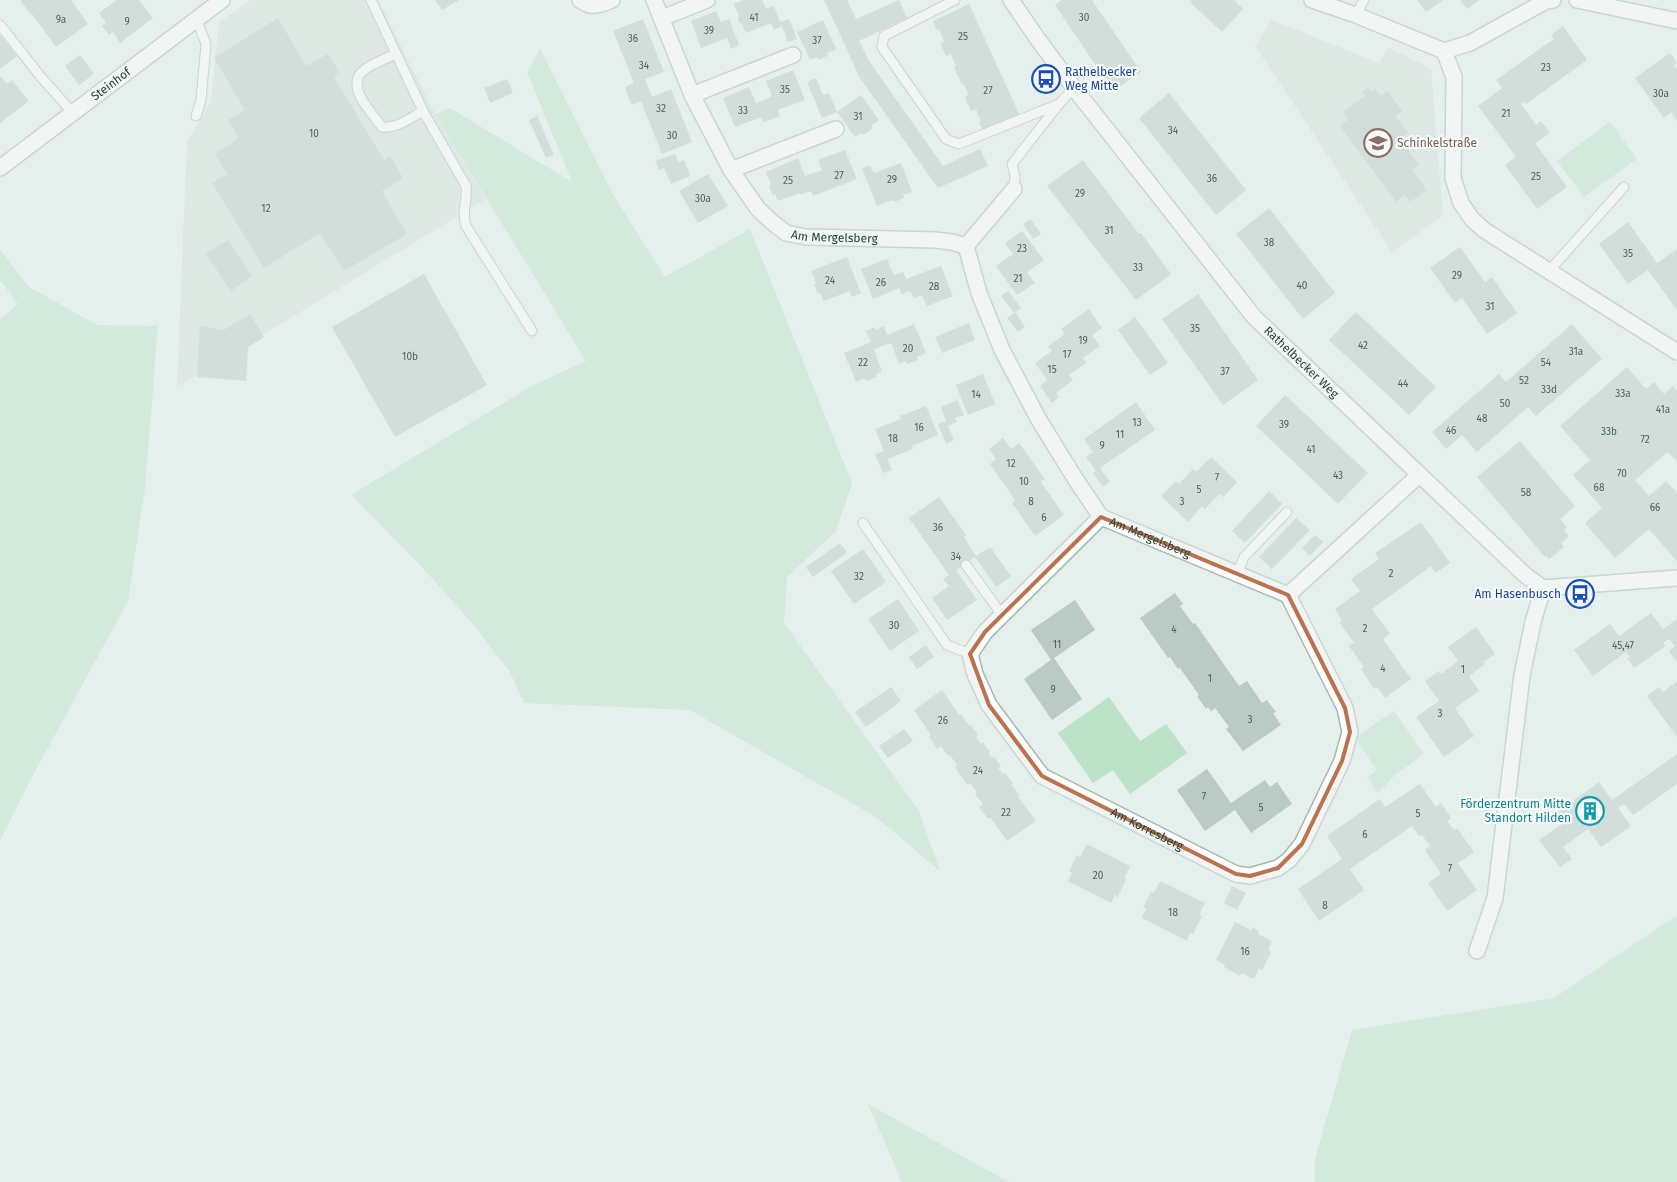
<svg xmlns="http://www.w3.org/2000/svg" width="1677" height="1182" viewBox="0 0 1677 1182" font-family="'Fira Sans',sans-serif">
	<rect width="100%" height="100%" fill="#e5efeb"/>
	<!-- built -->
	<g fill="#d3dfda">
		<path d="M251 0H378L435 114 486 199 177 387 187 141 211 101 219 22Z"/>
		<path d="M1272 20 1379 63 1388 47 1431 69 1443 216 1392 252 1255 46Z"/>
	</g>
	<!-- green -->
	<g fill="#bce2c8">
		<path d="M540 49 612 193 665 277 750 229 852 483 836 531 787 577 784 623 919 811 940 871 876 817 690 710 524 703 510 672 474 625 420 565 351 495 532 386 586 361 435 114 450 108 572 182 527 72Z"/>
		<path d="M1610 122 1637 159 1584 197 1557 161Z"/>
		<path d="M0 250 29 287 97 325 158 326 145 487 128 601 33 775 0 841V319L18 304 0 280Z"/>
		<path d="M1109 697 1140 741 1166 724 1187 753 1130 794 1113 770 1093 783 1058 733Z"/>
		<path d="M1394 711 1424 754 1394 776 1378 793 1367 777 1377 770 1355 738Z"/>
		<path d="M1677 915V1182H1315V1159L1352 1030 1554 998Z"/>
		<path d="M868 1104 1009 1182H902Z"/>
	</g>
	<!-- building -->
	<g fill="#bacac4">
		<path d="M20 0H71L88 24 56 47 32 14 31 15Z"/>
		<path d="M117 0H139L153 18 120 43 113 32 109 35 102 26 106 23 99 13Z"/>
		<path d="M435 0H459L442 10Z"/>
		<path d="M744 0H762L766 9 774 6 780 22 789 19 797 39 788 42 782 26 774 30 771 23 746 33 742 24 739 23 738 19 739 16 734 4Z"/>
		<path d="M824 0H847L856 19 899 0 907 18 859 41 869 61 943 166 980 149 988 166 938 188 860 78Z"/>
		<path d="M1062 0H1092L1141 72 1113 91 1055 5Z"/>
		<path d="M1192 0H1234L1243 9 1222 32 1190 2Z"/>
		<path d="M1417 0H1443L1426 12Z"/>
		<path d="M1460 0H1479L1467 9Z"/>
		<path d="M969 4 1019 114 983 131 979 122 981 121 976 109 971 111 965 97 969 95 964 84 962 85 954 67 956 66 951 54 946 56 940 43 944 41 939 29 937 31 933 21Z"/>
		<path d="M716 11 721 22 729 19 739 45 731 49 727 38 701 48 691 21Z"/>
		<path d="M278 18 306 66 328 54 340 73 334 77 384 160 390 156 403 178 382 191 407 234 344 271 320 233 264 268 212 183 227 174 215 154 239 138 228 120 245 110 214 58Z"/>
		<path d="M643 19 664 72 645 79 652 97 671 89 692 142 662 154 641 101 632 105 628 96 625 87 634 83 613 31Z"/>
		<path d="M823 20 836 49 827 53 829 55 818 60 817 57 810 60 797 32Z"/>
		<path d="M1563 26 1587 60 1526 104 1524 101 1521 104 1536 125 1541 121 1550 133 1535 143 1567 187 1537 209 1505 165 1516 157 1478 106 1502 88 1496 80 1554 39 1551 35Z"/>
		<path d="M0 35 17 56 0 69Z"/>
		<path d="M1670 53 1677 63 1674 66 1677 69V121L1671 112 1664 118 1635 78Z"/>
		<path d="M80 55 94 74 79 85 65 66Z"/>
		<path d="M793 70 805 100 778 110 780 116 772 119 763 122 761 117 735 127 723 98 749 87 756 103 764 100 772 96 766 81Z"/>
		<path d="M0 76 7 84 12 80 29 101 0 123Z"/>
		<path d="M816 78 823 95 829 93 837 112 861 95 879 120 871 126 873 128 863 135 862 133 855 137 837 112 822 118 807 82Z"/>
		<path d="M507 79 513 93 490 103 484 88Z"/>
		<path d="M1368 88 1371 92 1375 89 1381 96 1388 91 1402 111 1395 116 1408 133 1400 139 1419 165 1412 170 1427 190 1410 202 1405 195 1396 202 1340 126 1348 120 1343 112 1365 96 1362 92Z"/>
		<path d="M1169 93 1246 190 1216 215 1139 118Z"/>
		<path d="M537 116 554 155 546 158 529 120Z"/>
		<path d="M845 150 857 179 813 196 811 191 800 195V193L778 201 775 194 773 196 769 186 771 184 766 172 798 158 805 176 822 170 818 160Z"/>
		<path d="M675 154 678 162 684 160 690 176 671 184 664 168 659 170 655 161Z"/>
		<path d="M1083 160 1139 234 1141 233 1171 274 1136 300 1047 186Z"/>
		<path d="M901 163 912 192 903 195 904 198 894 202 892 200 877 206 862 168 870 165 874 173Z"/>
		<path d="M708 174 728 206 698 223 679 191Z"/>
		<path d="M1269 208 1335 293 1303 319 1236 234Z"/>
		<path d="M1030 219 1041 234 1033 239 1023 224Z"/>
		<path d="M1628 222 1657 263 1677 249V310L1648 270 1628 284 1599 244Z"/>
		<path d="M1022 231 1044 260 1027 272 1035 283 1017 295 996 266 1013 254 1005 243Z"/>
		<path d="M228 240 252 276 231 291 206 254Z"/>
		<path d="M1460 247 1485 282 1492 277 1517 313 1487 334 1462 298 1455 303 1430 268Z"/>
		<path d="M847 257 861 293 852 297 850 291 824 301 820 293 818 294 814 284 816 283 811 271Z"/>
		<path d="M887 259 894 275 903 272 906 279 941 266 953 296 927 306 922 295 914 298 910 291 902 294 899 288 873 299 861 269Z"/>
		<path d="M424 274 487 385 395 437 332 327Z"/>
		<path d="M1008 291 1021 308 1014 313 1001 296Z"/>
		<path d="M1198 294 1258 380 1223 405 1162 319Z"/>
		<path d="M1089 309 1102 328 1092 335 1100 346 1083 358 1086 363 1069 375 1073 380 1056 393 1059 397 1052 403 1040 386 1047 380 1035 363 1052 351 1048 346 1065 334 1061 329Z"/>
		<path d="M1015 312 1025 327 1018 332 1007 318Z"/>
		<path d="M1356 312 1436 387 1409 415 1329 340Z"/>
		<path d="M250 314 264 337 248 347 246 381 197 377 200 326 224 330Z"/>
		<path d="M1135 317 1168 363 1150 375 1118 330Z"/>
		<path d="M969 323 975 340 942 353 935 337Z"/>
		<path d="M914 324 926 353 917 357 918 360 907 364 906 361 899 364 891 343 882 346 874 350 882 371 876 374 877 377 866 381 865 378 856 382 844 353 871 342 866 331 874 327 876 330 884 326 887 335Z"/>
		<path d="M1572 324 1602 359 1536 416 1528 407 1477 452 1462 435 1446 449 1432 432 1499 374 1506 382Z"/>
		<path d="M1627 367 1646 389 1654 382 1664 394 1673 386 1677 391V462L1668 452 1635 480 1649 496 1666 481 1677 493V561L1649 529 1615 558 1585 523 1602 508 1573 475 1590 460 1560 426Z"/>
		<path d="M983 374 995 404 968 415 956 385Z"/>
		<path d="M1285 395 1368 473 1338 504 1256 426Z"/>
		<path d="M957 400 964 415 955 418 957 422 948 426 954 440 946 444 938 424 946 421 941 407Z"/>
		<path d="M1136 402 1155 430 1100 468 1110 482 1103 487 1093 473 1096 471 1086 457 1093 452 1084 439Z"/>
		<path d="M926 406 938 435 912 446 913 449 887 459 892 470 883 473 875 454 884 451 875 429 901 419 900 416Z"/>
		<path d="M1003 438 1011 449 1019 443 1045 479 1041 482 1064 515 1035 536 1012 503 1015 500 990 464 996 459 989 449Z"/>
		<path d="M1520 441 1575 506 1560 519 1567 527 1564 530 1569 536 1561 543 1564 547 1549 559 1546 556 1545 557 1477 477Z"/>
		<path d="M1211 457 1237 482 1223 497 1219 494 1205 509 1202 506 1188 522 1161 496 1176 481 1179 484 1193 469 1196 472Z"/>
		<path d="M1269 491 1282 504 1245 543 1232 531Z"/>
		<path d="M939 497 966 535 964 537 976 556 990 547 1011 576 996 587 975 557 956 570 977 600 947 620 932 598 949 586 943 579 949 575 909 518Z"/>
		<path d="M1296 518 1310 530 1272 569 1259 557Z"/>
		<path d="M1421 522 1450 563 1435 573 1431 566 1372 609 1390 634 1383 639 1411 679 1385 698 1377 687 1374 689 1361 669 1364 667 1349 646 1354 643 1339 622 1342 620 1335 609 1360 591 1351 579 1379 559 1375 553Z"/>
		<path d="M1315 535 1323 542 1310 556 1302 548Z"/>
		<path d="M840 543 847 553 813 577 806 567Z"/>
		<path d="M863 549 886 582 854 604 831 571Z"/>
		<path d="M1175 593 1183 604 1180 606 1193 624 1195 623 1239 686 1247 681 1262 703 1267 700 1276 712 1273 713 1281 725 1243 751 1226 729 1229 727 1215 708 1211 711 1208 707 1206 709 1197 696 1199 695 1180 668 1178 669 1170 657 1168 658 1140 618Z"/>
		<path d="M898 599 919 631 890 651 868 619Z"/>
		<path d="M1075 600 1095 630 1054 658 1082 699 1052 720 1024 679 1051 660 1031 630Z"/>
		<path d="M1651 613 1663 629 1677 619V662L1669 651 1675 646 1669 639 1663 643 1666 646 1634 668 1627 658 1630 657 1626 652 1593 676 1574 650 1610 624 1619 636Z"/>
		<path d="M1476 627 1495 654 1483 662 1485 664 1469 676 1479 691 1455 708 1474 736 1444 757 1416 717 1439 701 1425 681 1439 671 1441 674 1458 661 1448 647Z"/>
		<path d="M926 645 934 657 917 669 909 657Z"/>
		<path d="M1677 681V737L1647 696 1659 687 1663 692Z"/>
		<path d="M891 687 901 701 866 727 855 712Z"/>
		<path d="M942 690 960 716 961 714 969 726 971 725 978 735 976 737 981 744 983 742 990 752 988 753 992 758 994 757 1001 766 998 768 1003 774 1005 773 1013 783 1011 784 1020 796 1018 797 1036 821 1007 841 990 817 988 819 979 807 983 804 975 794 977 792 970 783 967 785 955 767 957 765 950 755 948 756 941 746 937 749 929 736 931 735 914 710Z"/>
		<path d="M904 729 913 741 888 758 879 746Z"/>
		<path d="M1677 754V784L1633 815 1624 804 1618 808 1631 826 1601 847 1588 829 1563 847 1572 859 1560 867 1539 840 1564 823 1557 813 1599 782 1612 800Z"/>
		<path d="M1207 769 1231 803 1265 780 1270 787 1277 782 1292 804 1251 833 1235 810 1205 831 1177 790Z"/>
		<path d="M1420 784 1436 807 1441 803 1451 818 1447 821 1454 830 1457 828 1474 852 1458 863 1477 890 1447 911 1428 883 1441 874 1425 850 1430 846 1422 835 1419 836 1412 826 1350 869 1364 890 1319 921 1298 889 1342 859 1327 836 1380 799 1385 807Z"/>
		<path d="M1087 844 1130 866 1124 878 1126 879 1118 897 1115 895 1111 903 1068 881 1072 873 1069 871 1077 855 1080 857Z"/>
		<path d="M1160 881 1205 903 1199 915 1202 916 1193 934 1190 933 1187 941 1142 918 1146 909 1143 908 1151 892 1154 893Z"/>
		<path d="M1232 886 1246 893 1237 910 1224 903Z"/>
		<path d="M1235 922 1251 930 1252 927 1259 931 1258 934 1272 941 1268 950 1271 952 1262 970 1259 968 1254 979 1241 973 1240 976 1224 967 1225 965 1216 960Z"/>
	</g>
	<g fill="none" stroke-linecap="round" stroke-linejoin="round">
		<defs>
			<g id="service">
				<path d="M371 0 423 111 466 186C468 200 461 212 466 226L532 331"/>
				<path d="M955 0 884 36 882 47 946 139 959 144 1059 104"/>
				<path d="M1356 15 1364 0"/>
				<path d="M0 25 41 77 72 112"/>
				<path d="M396 54C386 59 369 64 361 73 347 89 373 114 382 127 397 129 410 118 423 111"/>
				<path d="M196 116 201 100 206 44 196 18"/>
				<path d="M1014 189 1015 176 1012 164 1059 104 1074 88"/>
				<path d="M1549 271 1624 187"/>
				<path d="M863 523 947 645 970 654"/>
				<path d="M966 565 1002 615"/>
				<path d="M1237 574 1244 557 1287 512"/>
			</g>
			<g id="minor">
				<path d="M580 0C592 9 599 5 612 0"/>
				<path id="s1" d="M654 0 692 95 731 170 758 209 772 222 786 233 806 237 935 240 952 242 966 246 979 293 1002 350 1039 420 1076 480 1101 517 1288 595"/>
				<path id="s2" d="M1011 0 1037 38 1074 88 1254 317 1525 575 1543 588 1677 578"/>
				<path d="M1312 0 1356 15 1444 51 1470 43 1546 1 1553 0"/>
				<path d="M1577 0 1677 21"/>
				<path d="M662 18 707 0"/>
				<path d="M1444 51 1454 77 1453 178 1461 203 1472 219 1484 230 1677 352"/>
				<path d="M692 95 793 55"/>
				<path id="s3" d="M0 168 222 0"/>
				<path d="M731 170 836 129"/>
				<path d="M966 246 1014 189"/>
				<path id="s4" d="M1101 517 985 632 970 654 975 674 989 705 1042 776 1236 874 1250 876 1278 868 1289 860 1302 844 1342 761 1350 732 1345 708 1288 595"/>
				<path d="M1288 595 1419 475"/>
				<path d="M1477 951 1495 898 1522 675 1533 622 1543 588"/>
			</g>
		</defs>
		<!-- service casing -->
		<use href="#service" stroke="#a7b8b3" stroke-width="11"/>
		<!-- minor casing -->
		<use href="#minor" stroke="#a7b8b3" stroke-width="18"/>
		<!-- service -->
		<use href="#service" stroke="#fff" stroke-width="9"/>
		<!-- minor -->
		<use href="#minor" stroke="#fff" stroke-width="15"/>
	</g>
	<!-- marked area -->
	<path d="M0 0H1677V1182H0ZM1101 517 1288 595 1345 708 1350 732 1342 761 1302 844 1278 868 1250 876 1236 874 1042 776 989 705 970 654 985 632Z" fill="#e5efeb" fill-opacity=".55" fill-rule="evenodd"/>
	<path fill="none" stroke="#bb724e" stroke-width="4" stroke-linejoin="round" d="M1101 517 1288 595 1345 708 1350 732 1342 761 1302 844 1278 868 1250 876 1236 874 1042 776 989 705 970 654 985 632Z"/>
	<!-- icons -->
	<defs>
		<symbol id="bus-ring" viewBox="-11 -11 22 22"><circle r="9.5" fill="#f6fbf9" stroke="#1a4fb4" stroke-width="1.5"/><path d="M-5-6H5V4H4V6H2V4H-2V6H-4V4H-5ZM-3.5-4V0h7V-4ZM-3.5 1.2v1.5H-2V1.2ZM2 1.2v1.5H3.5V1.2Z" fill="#1a4fb4"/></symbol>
		<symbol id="school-ring" viewBox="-11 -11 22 22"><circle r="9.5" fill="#f6fbf9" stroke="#8d6e63" stroke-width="1.5"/><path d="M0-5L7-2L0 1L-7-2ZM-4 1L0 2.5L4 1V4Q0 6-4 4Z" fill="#8d6e63"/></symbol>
		<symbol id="building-ring" viewBox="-11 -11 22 22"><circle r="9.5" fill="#f6fbf9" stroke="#0f9aa8" stroke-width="1.5"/><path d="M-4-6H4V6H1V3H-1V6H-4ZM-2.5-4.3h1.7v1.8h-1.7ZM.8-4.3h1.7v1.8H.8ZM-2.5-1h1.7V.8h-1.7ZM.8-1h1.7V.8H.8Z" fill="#0f9aa8"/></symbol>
	</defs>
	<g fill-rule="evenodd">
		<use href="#bus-ring" x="1030" y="63" width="32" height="32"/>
		<use href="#school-ring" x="1362" y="127" width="32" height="32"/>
		<use href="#bus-ring" x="1564" y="578" width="32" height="32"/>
		<use href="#building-ring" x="1574" y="795" width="32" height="32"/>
	</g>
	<g text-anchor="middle" stroke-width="4.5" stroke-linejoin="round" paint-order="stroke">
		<!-- number labels -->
		<g font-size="10" fill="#48655e">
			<text x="754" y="21">41</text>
			<text x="1084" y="21">30</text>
			<text x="61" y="23">9a</text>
			<text x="127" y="25">9</text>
			<text x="709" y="34">39</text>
			<text x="963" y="40">25</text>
			<text x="633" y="42">36</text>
			<text x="817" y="44">37</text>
			<text x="644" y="69">34</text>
			<text x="1546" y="71">23</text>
			<text x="785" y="93">35</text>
			<text x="988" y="94">27</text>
			<text x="1661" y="97">30a</text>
			<text x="661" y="112">32</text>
			<text x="743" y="114">33</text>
			<text x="1506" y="117">21</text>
			<text x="858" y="120">31</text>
			<text x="1173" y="134">34</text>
			<text x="314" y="137">10</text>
			<text x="672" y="139">30</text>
			<text x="839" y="179">27</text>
			<text x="1536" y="180">25</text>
			<text x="1212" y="182">36</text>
			<text x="892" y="183">29</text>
			<text x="788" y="184">25</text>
			<text x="1080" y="197">29</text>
			<text x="703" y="202">30a</text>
			<text x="266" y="212">12</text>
			<text x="1109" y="234">31</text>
			<text x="1269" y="246">38</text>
			<text x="1022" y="252">23</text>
			<text x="1628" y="257">35</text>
			<text x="1138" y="271">33</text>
			<text x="1457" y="279">29</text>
			<text x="1018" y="282">21</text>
			<text x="830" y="284">24</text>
			<text x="881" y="286">26</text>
			<text x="1302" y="289">40</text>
			<text x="934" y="290">28</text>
			<text x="1490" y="310">31</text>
			<text x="1195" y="332">35</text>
			<text x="1083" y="344">19</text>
			<text x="1363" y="349">42</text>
			<text x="908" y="352">20</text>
			<text x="1576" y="355">31a</text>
			<text x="1067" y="358">17</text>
			<text x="410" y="360">10b</text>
			<text x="863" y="366">22</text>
			<text x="1546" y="366">54</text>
			<text x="1052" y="373">15</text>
			<text x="1225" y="375">37</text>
			<text x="1524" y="384">52</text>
			<text x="1403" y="387">44</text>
			<text x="1549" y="393">33d</text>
			<text x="1623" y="397">33a</text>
			<text x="976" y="398">14</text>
			<text x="1505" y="407">50</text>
			<text x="1663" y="413">41a</text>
			<text x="1482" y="422">48</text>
			<text x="1137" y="426">13</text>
			<text x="1284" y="428">39</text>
			<text x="919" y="431">16</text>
			<text x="1451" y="434">46</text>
			<text x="1609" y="435">33b</text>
			<text x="1120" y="438">11</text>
			<text x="893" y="442">18</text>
			<text x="1645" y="443">72</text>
			<text x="1102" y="449">9</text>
			<text x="1311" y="453">41</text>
			<text x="1011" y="467">12</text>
			<text x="1622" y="477">70</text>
			<text x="1338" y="479">43</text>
			<text x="1217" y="481">7</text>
			<text x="1024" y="485">10</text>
			<text x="1599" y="491">68</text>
			<text x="1199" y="493">5</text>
			<text x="1526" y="496">58</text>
			<text x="1031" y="505">8</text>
			<text x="1182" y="505">3</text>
			<text x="1655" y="511">66</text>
			<text x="1044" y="521">6</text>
			<text x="938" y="531">36</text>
			<text x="956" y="560">34</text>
			<text x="1391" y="577">2</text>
			<text x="859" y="580">32</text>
			<text x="894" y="629">30</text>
			<text x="1365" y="632">2</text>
			<text x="1174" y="633">4</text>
			<text x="1057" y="648">11</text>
			<text x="1623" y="649">45,47</text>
			<text x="1383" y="672">4</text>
			<text x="1463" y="673">1</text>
			<text x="1210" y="682">1</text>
			<text x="1053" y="693">9</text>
			<text x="1440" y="717">3</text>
			<text x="1250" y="723">3</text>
			<text x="943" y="724">26</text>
			<text x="978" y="774">24</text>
			<text x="1204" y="800">7</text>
			<text x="1261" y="811">5</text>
			<text x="1006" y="816">22</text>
			<text x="1418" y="817">5</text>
			<text x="1365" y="838">6</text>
			<text x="1450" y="872">7</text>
			<text x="1098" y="879">20</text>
			<text x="1325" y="909">8</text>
			<text x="1173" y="916">18</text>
			<text x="1245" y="955">16</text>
		</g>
		<!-- transit labels -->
		<g font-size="12" fill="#164399" stroke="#f6fbf9" text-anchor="start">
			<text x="1065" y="76">Rathelbecker<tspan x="1065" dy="14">Weg Mitte</tspan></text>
			<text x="1561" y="598" text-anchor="end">Am Hasenbusch</text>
		</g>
		<!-- street labels -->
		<g font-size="12" fill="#22433c" stroke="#f6fbf9">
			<text dy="4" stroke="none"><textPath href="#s3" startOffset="139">Steinhof</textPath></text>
			<text dy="4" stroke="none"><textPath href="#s1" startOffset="320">Am Mergelsberg</textPath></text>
			<text dy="4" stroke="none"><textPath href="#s2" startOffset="465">Rathelbecker Weg</textPath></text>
			<text dy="4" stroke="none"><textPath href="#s1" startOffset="810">Am Mergelsberg</textPath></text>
			<text dy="4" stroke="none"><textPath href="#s4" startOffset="451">Am Korresberg</textPath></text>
		</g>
		<!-- education labels -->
		<g font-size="12" fill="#785e54" stroke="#f6fbf9" text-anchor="start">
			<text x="1397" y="147">Schinkelstraße</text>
		</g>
		<!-- culture labels -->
		<g font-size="12" fill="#0d838f" stroke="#f6fbf9" text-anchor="end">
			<text x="1571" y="808">Förderzentrum Mitte<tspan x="1571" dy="14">Standort Hilden</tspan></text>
		</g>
	</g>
</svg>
